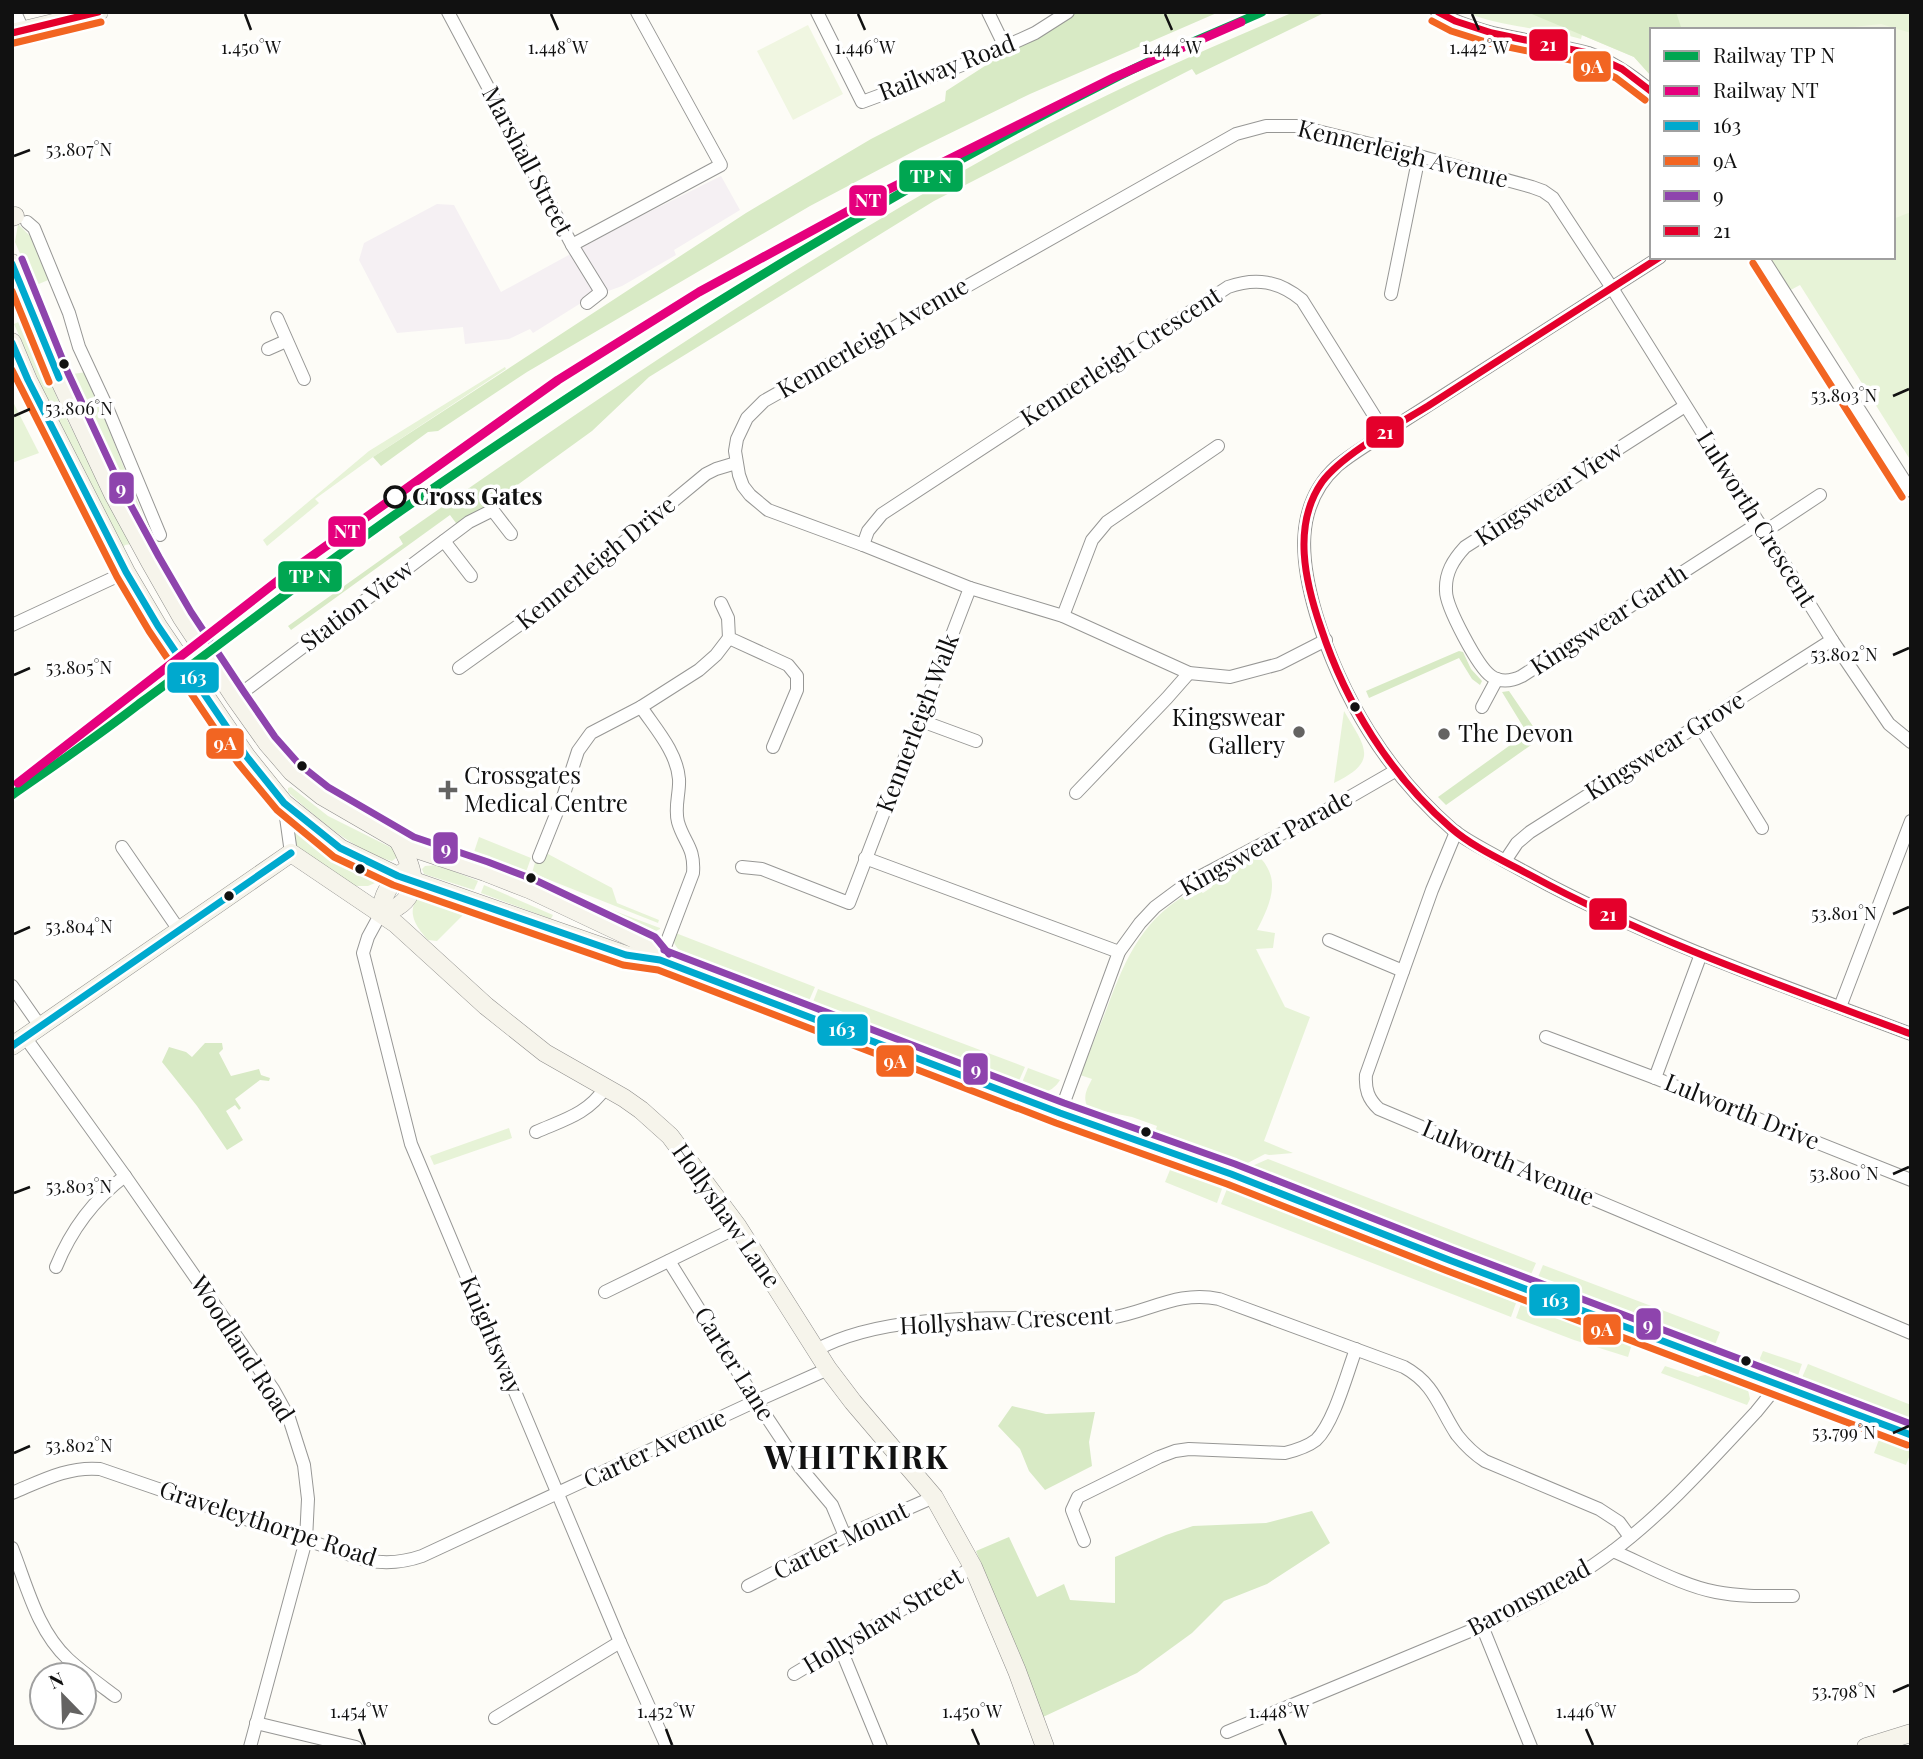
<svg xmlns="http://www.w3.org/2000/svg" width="1923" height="1759" viewBox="0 0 1923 1759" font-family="'Playfair Display',serif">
	<rect width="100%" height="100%" fill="#fdfcf7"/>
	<!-- industrial -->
	<path fill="#f5f0f3" d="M721 176 740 210 674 250 676 255 622 286 589 298 533 333 530 329 509 339 465 344 463 327 397 333 359 260 364 243 437 204 454 205 501 292 631 221Z"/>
	<!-- green -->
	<g fill="#e7f3d7">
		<path d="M1464 12H1911V461L1800 285 1785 293 1762 257H1893V30H1652V77L1634 57 1582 35 1581 39C1543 28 1502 27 1464 12Z"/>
		<path d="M18 224 39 245 53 278 34 286 15 242Z"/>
		<path d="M25 319 62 410 131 544 125 545 123 548 54 415 14 324Z"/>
		<path d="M505 367 506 369 373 457 315 499 319 503 267 546 263 540 369 451Z"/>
		<path d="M86 372 150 533 158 536 153 542 149 538 87 423 73 374Z"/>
		<path d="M12 400 39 453 12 463Z"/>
		<path d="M1344 711C1365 747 1380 761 1334 783Z"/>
		<path d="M291 787 328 816 392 848 396 853V858L392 861C355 852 316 817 288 792V788Z"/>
		<path d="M295 826 313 842 375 883 368 886H356L305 855 297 846 293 837Z"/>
		<path d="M479 837 531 858 526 872 474 852Z"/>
		<path d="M548 854 612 888 617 903 659 920 658 923 532 873 536 859Z"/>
		<path d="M1255 856C1261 858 1264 861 1267 867 1279 887 1267 910 1257 930L1275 933 1273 948 1256 949 1285 1007 1310 1017 1264 1141 1293 1153 1269 1155 1265 1154 1236 1169 1191 1153 1155 1132 1157 1126 1132 1117 1088 1108C1082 1097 1087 1089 1092 1079L1080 1075C1089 1053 1098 1031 1107 1008 1127 955 1143 917 1196 889L1203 893 1212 887 1211 884 1217 877Z"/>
		<path d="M438 865 478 881 474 890 424 874 422 869 425 866Z"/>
		<path d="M494 866 660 928V929L644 937 492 867Z"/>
		<path d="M484 885 553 915 551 919 481 893Z"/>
		<path d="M427 899 465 913 437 941 428 940C418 929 407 915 416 900Z"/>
		<path d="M673 932 815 987 808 1003 776 992 685 955C677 950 671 941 673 932Z"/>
		<path d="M818 989 1025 1067 1018 1083 814 1006 813 1002Z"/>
		<path d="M1028 1068 1060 1080C1049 1097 1039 1092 1024 1085L1023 1080Z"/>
		<path d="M509 1128 512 1138 434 1165 430 1156Z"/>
		<path d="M1268 1159 1536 1263 1529 1279 1243 1170Z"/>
		<path d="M1173 1169 1223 1186 1217 1203 1165 1182 1170 1170Z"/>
		<path d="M1227 1189 1402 1256 1516 1303 1511 1317 1221 1204Z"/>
		<path d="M1543 1265 1720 1332 1715 1345 1658 1329 1536 1282Z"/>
		<path d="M1521 1304 1629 1344 1631 1347 1628 1357 1574 1340 1516 1318Z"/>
		<path d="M1763 1351 1802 1364 1796 1381 1784 1376 1761 1362 1760 1358Z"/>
		<path d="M1808 1364 1911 1405V1425L1800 1382Z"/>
		<path d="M1665 1366 1698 1377C1712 1370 1734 1383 1748 1390L1750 1399 1747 1405 1661 1373Z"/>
		<path d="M1880 1437 1909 1448 1911 1452 1906 1465 1874 1453Z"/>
	</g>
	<!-- forest -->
	<g fill="#d8eac5">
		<path d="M1075 12H1219L1030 94 920 148 810 206 527 372 438 431 428 432 381 466 373 457 746 213 871 139 945 101 946 91 1016 46Z"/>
		<path d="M1294 12H1326L1196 75 1192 69 934 201 649 377 592 431 459 527 450 515 291 630 288 626 403 544 399 537C592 402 787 268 993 154 1090 100 1192 55 1294 12Z"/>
		<path d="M1527 12H1676L1682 30H1652V77L1634 57Z"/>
		<path d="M1459 651 1463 652 1471 669 1482 681 1480 685 1472 679 1459 658 1369 698 1366 691Z"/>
		<path d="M1509 691 1541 738 1446 805 1438 797 1527 733 1502 692Z"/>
		<path d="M205 1043H222L223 1049 219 1053 231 1076 259 1069 261 1075 270 1078 269 1081 260 1080 235 1099 241 1108 239 1110 235 1105 226 1111 243 1140 227 1150 197 1106 162 1062 169 1047 186 1052 192 1057Z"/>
		<path d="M1012 1406 1046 1414 1095 1412 1089 1442 1092 1466 1045 1490 1029 1471 1020 1449 998 1426Z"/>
		<path d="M1312 1511 1330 1543 1267 1584 1224 1601 1192 1633 1137 1673 1043 1717 976 1551 1009 1537 1037 1597 1064 1584 1070 1600 1115 1603V1557L1166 1535 1193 1526 1266 1523Z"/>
	</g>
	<!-- pitch -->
	<g fill="#f0f6e1">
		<path d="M1881 24 1911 33V212L1893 219V30H1825Z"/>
		<path d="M808 25 843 94 793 120 757 51Z"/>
	</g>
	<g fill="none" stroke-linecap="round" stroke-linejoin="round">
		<defs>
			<g id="street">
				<path d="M15 12 23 30"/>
				<path d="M448 12 572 245 601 292 587 303"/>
				<path d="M817 12 862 102 973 61 1035 33 1068 12"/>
				<path d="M988 12 1005 47"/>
				<path d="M1437 12C1484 38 1537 39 1588 53 1612 61 1633 76 1652 92"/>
				<path d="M27 222 34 228 69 313 79 347 106 405 160 535"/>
				<path d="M572 245 721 165 637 12"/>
				<path d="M1660 257 1385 433C1369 444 1351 454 1337 466 1293 506 1301 563 1316 614 1341 697 1387 773 1453 830 1468 842 1486 850 1503 860 1518 868 1534 877 1549 885 1665 945 1789 988 1911 1034"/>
				<path d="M1762 257 1911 491"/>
				<path d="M1391 294 1419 156"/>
				<path d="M277 318 304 379"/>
				<path d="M268 349 286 341"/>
				<path d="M1685 406 1465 547C1453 560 1445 573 1446 591 1446 607 1478 667 1491 676 1501 683 1512 681 1522 676L1759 523"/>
				<path d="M1764 532 1820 495"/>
				<path d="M444 541 471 576"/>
				<path d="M863 545 868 531 882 514 1228 287C1256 277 1279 281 1302 300L1385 433"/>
				<path d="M721 603 728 618 729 638 788 665 797 676V690L773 747"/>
				<path d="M1063 616 1092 540 1107 522 1218 446"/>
				<path d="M12 625 126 572"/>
				<path d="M1326 640 1279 664 1230 677 1189 673 1063 616 970 588 863 545 768 510 750 495 743 486 739 475 735 451 737 439 747 418 764 401 1236 134 1266 126H1297L1419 156 1532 187 1543 191 1553 198 1612 288 1832 640 1889 724 1911 742"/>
				<path d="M459 668 550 603 706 474 716 469 736 463"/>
				<path d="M235 698 469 522 491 511 494 512 511 534"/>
				<path d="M641 707C655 728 677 752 679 779 680 793 674 807 678 822 684 843 695 847 693 873L660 960"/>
				<path d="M1482 707 1497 679"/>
				<path d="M919 720 976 741"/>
				<path d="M1699 725 1762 828"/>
				<path d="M1076 793 1167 698 1189 673"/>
				<path d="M284 803 291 853"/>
				<path d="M1456 832 1432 890 1366 1075C1365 1089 1368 1099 1379 1109L1911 1333"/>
				<path d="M122 847 179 930"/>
				<path d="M539 857 563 797 578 751 591 733 641 707 699 670 716 655 729 638"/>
				<path d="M865 858 1119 952"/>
				<path d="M1505 861 1517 843 1530 832 1832 640"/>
				<path d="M742 867 762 869 849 903 970 588"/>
				<path d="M381 913 368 937 363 953 411 1144 620 1642 667 1747"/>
				<path d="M1329 940 1403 971"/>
				<path d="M12 986 40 1026"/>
				<path d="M1840 1007 1911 821"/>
				<path d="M25 1037 125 1176 273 1389 289 1418 304 1465 308 1499 306 1540 250 1747"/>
				<path d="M1546 1037 1655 1078 1911 1180"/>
				<path d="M1655 1078 1701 954"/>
				<path d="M1060 1113 1119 952 1140 923 1155 907 1186 884 1336 805 1395 771"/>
				<path d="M536 1132C563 1120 588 1114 605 1088"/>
				<path d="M669 1261 756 1401 800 1467 832 1505 845 1536"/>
				<path d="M56 1267C71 1230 93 1200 125 1176"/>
				<path d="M605 1292 738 1227"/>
				<path d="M816 1350C879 1316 971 1318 1041 1318 1063 1318 1088 1321 1110 1318 1149 1312 1178 1290 1219 1299L1404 1367C1435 1384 1439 1408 1457 1435 1465 1445 1474 1454 1485 1461L1599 1509 1619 1522 1630 1537"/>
				<path d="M12 1493C41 1481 68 1466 100 1469L365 1560C385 1564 402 1563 422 1556L756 1401 828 1369"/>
				<path d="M1084 1541 1072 1510 1078 1497 1159 1457 1175 1451 1189 1449 1285 1453C1297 1450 1307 1447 1316 1440 1334 1423 1347 1373 1356 1349"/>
				<path d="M12 1548C27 1586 37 1630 68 1659 82 1672 99 1684 115 1696"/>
				<path d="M1613 1551C1644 1564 1683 1586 1716 1592 1742 1597 1767 1596 1793 1596"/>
				<path d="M748 1586 845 1536 934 1497"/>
				<path d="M1482 1626 1531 1747"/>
				<path d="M840 1647 881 1747"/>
				<path d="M794 1674 973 1567"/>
				<path d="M495 1718 620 1642"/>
				<path d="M256 1723 356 1747"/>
				<path d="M1227 1732 1482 1626C1528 1605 1573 1581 1613 1551 1666 1511 1711 1460 1756 1412L1769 1396 1776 1383"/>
			</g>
			<g id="secondary">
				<path d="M12 33 99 12"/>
				<path d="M12 217 15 216"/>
				<path d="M12 263 58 377 113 494 150 562 182 618 235 698 267 743 292 772 322 796 410 847 485 872 531 890 641 942 650 946 660 960"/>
				<path d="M12 342 28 380 126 572 158 626 247 757 284 803 340 848 398 876 414 881 626 955 640 958 660 960 1060 1113 1231 1174 1449 1260 1911 1435"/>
				<path d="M381 913C386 911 393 910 397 907 424 890 410 862 398 840"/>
				<path d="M381 913C382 895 390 881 406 870"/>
				<path d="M12 1046 291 853 396 924 486 1006 545 1053 624 1098 641 1110 670 1136 738 1227 828 1369 853 1402 934 1497 973 1567 1017 1671 1045 1747"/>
				<path d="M1866 1747 1911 1733"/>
			</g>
		</defs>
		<!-- street casing -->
		<use href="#street" stroke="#979795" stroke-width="14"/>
		<!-- secondary casing -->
		<use href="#secondary" stroke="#8e8d8b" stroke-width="19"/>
		<!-- street -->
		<use href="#street" stroke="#fffffe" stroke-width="12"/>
		<!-- secondary -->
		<use href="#secondary" stroke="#f6f4eb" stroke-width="18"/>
		<defs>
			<g id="bus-1">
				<path d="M12 264 59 378"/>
				<path d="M12 343 28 380 126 572 158 626 247 757 284 803 340 848 398 876 626 955 660 960 1060 1113 1231 1174 1449 1260 1911 1435"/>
				<path d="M12 1046 291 853"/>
			</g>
			<g id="bus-2">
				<path d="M1432 21 1451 31 1489 43 1585 63 1616 78 1645 100"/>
				<path d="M14 43 101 22"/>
				<path d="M1753 263 1902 497"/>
				<path d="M12 291 49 382"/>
				<path d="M12 370 117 577 149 631 238 763 277 810 334 857 393 885 623 965 658 970 1056 1123 1227 1184 1445 1270 1907 1445"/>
			</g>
			<g id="bus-3">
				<path d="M22 259 68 373 122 489 159 557 191 612 244 692 275 737 299 764 328 787 414 837 488 862 535 880 655 937 669 954"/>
				<path d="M664 950 1064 1103 1235 1164 1453 1250 1911 1424"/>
			</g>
			<g id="bus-4">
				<path d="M1438 12 1455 21 1492 33 1588 53 1622 69 1652 92"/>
				<path d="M12 33 98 12"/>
				<path d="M1660 257C1582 307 1505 356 1428 406 1397 425 1343 454 1322 482 1292 525 1305 582 1321 628 1346 704 1390 775 1451 828 1474 848 1504 861 1530 875 1651 941 1782 986 1911 1034"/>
			</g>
		</defs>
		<!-- bus-1 casing -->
		<use href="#bus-1" stroke="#fff" stroke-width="12"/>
		<!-- bus-2 casing -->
		<use href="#bus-2" stroke="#fff" stroke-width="12"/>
		<!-- bus-3 casing -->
		<use href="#bus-3" stroke="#fff" stroke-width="12"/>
		<!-- bus-4 casing -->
		<use href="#bus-4" stroke="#fff" stroke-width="12"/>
		<!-- bus-1 -->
		<use href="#bus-1" stroke="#00a9ce" stroke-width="7"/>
		<!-- bus-2 -->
		<use href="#bus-2" stroke="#f26522" stroke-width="7"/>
		<!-- bus-3 -->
		<use href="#bus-3" stroke="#8e44ad" stroke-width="7"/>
		<!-- bus-4 -->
		<use href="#bus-4" stroke="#e4002b" stroke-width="7"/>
		<defs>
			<path id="rail-1" d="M12 795C55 765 98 736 139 704 225 641 309 575 396 514 626 355 863 205 1113 79 1161 54 1213 34 1262 12"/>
			<path id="rail-2" d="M18 783 280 579 558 380 699 292 887 190 1115 77 1241 22"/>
		</defs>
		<!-- rail-1 casing -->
		<use href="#rail-1" stroke="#fff" stroke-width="14"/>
		<!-- rail-2 casing -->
		<use href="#rail-2" stroke="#fff" stroke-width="14"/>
		<!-- rail-1 -->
		<use href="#rail-1" stroke="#00a651" stroke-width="9"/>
		<!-- rail-2 -->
		<use href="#rail-2" stroke="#e5007d" stroke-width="9"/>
	</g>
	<!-- ticks -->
	<path fill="none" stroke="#111" stroke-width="2.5" d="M245 14 251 30M551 14 558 30M858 14 865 30M1165 14 1172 30M1472 14 1479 30M14 156 30 150M1893 396 1909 389M14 416 30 409M1893 655 1909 648M14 675 30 668M1893 914 1909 907M14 934 30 927M1893 1174 1909 1167M14 1193 30 1187M1893 1433 1909 1426M14 1453 30 1446M1893 1692 1909 1685M359 1729 365 1745M666 1729 672 1745M972 1729 979 1745M1279 1729 1286 1745M1586 1729 1593 1745"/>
	<!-- markers -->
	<g fill="#111" stroke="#fff" stroke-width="2.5">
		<circle cx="64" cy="364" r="6"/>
		<circle cx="1355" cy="707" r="6"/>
		<circle cx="302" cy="766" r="6"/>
		<circle cx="360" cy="869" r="6"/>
		<circle cx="531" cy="878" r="6"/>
		<circle cx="229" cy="896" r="6"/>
		<circle cx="1146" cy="1132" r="6"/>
		<circle cx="1746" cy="1361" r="6"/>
	</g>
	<circle fill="#fff" stroke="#111" stroke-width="3.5" cx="395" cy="497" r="10"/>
	<g fill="#646362" stroke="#fff" stroke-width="2.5">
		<circle cx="1299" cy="732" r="7"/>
		<circle cx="1444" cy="734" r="7"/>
		<path d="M444.5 779.5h7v7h7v7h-7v7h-7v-7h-7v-7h7z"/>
	</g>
	<g text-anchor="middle" stroke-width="7" stroke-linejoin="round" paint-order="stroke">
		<!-- street labels -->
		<g font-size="24" fill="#111" stroke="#fff">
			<text transform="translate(947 68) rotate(-21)" y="8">Railway Road</text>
			<text transform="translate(1403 154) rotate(14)" y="8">Kennerleigh Avenue</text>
			<text transform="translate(527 161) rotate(62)" y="8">Marshall Street</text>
			<text transform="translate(873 338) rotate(-30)" y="8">Kennerleigh Avenue</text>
			<text transform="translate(1121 357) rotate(-33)" y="8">Kennerleigh Crescent</text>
			<text transform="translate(1549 494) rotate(-33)" y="8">Kingswear View</text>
			<text transform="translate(1756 519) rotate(58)" y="8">Lulworth Crescent</text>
			<text transform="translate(596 563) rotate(-39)" y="8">Kennerleigh Drive</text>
			<text transform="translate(357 606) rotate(-37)" y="8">Station View</text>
			<text transform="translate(1609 620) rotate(-33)" y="8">Kingswear Garth</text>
			<text transform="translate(918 723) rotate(-69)" y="8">Kennerleigh Walk</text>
			<text transform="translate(1665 746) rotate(-32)" y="8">Kingswear Grove</text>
			<text transform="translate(1266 843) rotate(-29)" y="8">Kingswear Parade</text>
			<text transform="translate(1742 1112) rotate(22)" y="8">Lulworth Drive</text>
			<text transform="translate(1508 1163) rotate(23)" y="8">Lulworth Avenue</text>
			<text transform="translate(726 1216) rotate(55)" y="8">Hollyshaw Lane</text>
			<text transform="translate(1006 1321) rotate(-3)" y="8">Hollyshaw Crescent</text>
			<text transform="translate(491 1335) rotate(67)" y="8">Knightsway</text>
			<text transform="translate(242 1349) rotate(57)" y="8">Woodland Road</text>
			<text transform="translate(734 1364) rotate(58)" y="8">Carter Lane</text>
			<text transform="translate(655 1449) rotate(-25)" y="8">Carter Avenue</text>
			<text transform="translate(268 1524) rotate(18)" y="8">Graveleythorpe Road</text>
			<text transform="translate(841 1541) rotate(-26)" y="8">Carter Mount</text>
			<text transform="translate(1529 1598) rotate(-28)" y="8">Baronsmead</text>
			<text transform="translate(883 1621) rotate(-31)" y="8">Hollyshaw Street</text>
		</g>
		<!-- stop labels -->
		<g font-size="24" font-weight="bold" fill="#111" stroke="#fff" text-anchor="start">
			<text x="412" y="505">Cross Gates</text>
		</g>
		<!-- poi labels -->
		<g font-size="24" fill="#111" stroke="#fff" text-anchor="start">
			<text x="1285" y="726" text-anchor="end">Kingswear<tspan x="1285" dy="28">Gallery</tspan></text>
			<text x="1458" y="742">The Devon</text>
			<text x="464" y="784">Crossgates<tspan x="464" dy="28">Medical Centre</tspan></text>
		</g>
		<!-- district labels -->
		<g font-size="32" font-weight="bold" letter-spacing="2" fill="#111" stroke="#fff">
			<text x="857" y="1469">WHITKIRK</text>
		</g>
	</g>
	<g font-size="18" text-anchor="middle" fill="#111" stroke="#fff" stroke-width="7" stroke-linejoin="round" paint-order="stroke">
		<text x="251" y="54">1.450°W</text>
		<text x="558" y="54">1.448°W</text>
		<text x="865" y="54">1.446°W</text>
		<text x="1172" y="54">1.444°W</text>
		<text x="1479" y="54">1.442°W</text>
		<text x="79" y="156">53.807°N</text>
		<text x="1844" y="402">53.803°N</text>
		<text x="79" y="415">53.806°N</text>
		<text x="1844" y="661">53.802°N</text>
		<text x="79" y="674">53.805°N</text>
		<text x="1844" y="920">53.801°N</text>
		<text x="79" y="933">53.804°N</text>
		<text x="1844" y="1180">53.800°N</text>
		<text x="79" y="1193">53.803°N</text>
		<text x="1844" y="1439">53.799°N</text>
		<text x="79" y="1452">53.802°N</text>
		<text x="1844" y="1698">53.798°N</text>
		<text x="359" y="1718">1.454°W</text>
		<text x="666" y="1718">1.452°W</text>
		<text x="972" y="1718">1.450°W</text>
		<text x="1279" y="1718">1.448°W</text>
		<text x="1586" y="1718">1.446°W</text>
	</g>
	<g stroke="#fff" stroke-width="2.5">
		<rect x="1528" y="28" width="41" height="34" rx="7" fill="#e4002b"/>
		<rect x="1572" y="50" width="40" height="33" rx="7" fill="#f26522"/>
		<rect x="898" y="159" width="66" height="34" rx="7" fill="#00a651"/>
		<rect x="848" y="184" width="40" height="33" rx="7" fill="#e5007d"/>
		<rect x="1365" y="415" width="40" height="34" rx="7" fill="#e4002b"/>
		<rect x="108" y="471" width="27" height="34" rx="7" fill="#8e44ad"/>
		<rect x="327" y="515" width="40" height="33" rx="7" fill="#e5007d"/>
		<rect x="277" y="560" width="66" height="33" rx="7" fill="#00a651"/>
		<rect x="166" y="661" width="54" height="33" rx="7" fill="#00a9ce"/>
		<rect x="205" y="727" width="40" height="33" rx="7" fill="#f26522"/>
		<rect x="432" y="831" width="27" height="34" rx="7" fill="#8e44ad"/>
		<rect x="1588" y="897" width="40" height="34" rx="7" fill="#e4002b"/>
		<rect x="816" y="1013" width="53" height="34" rx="7" fill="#00a9ce"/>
		<rect x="875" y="1044" width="40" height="34" rx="7" fill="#f26522"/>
		<rect x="962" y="1052" width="27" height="34" rx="7" fill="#8e44ad"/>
		<rect x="1528" y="1283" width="53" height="34" rx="7" fill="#00a9ce"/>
		<rect x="1635" y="1307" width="27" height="34" rx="7" fill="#8e44ad"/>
		<rect x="1582" y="1313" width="40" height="33" rx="7" fill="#f26522"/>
	</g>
	<g font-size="19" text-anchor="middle" font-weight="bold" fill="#fff">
		<text x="1548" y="51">21</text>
		<text x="1592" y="73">9A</text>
		<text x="931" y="183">TP N</text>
		<text x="868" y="207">NT</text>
		<text x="1385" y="439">21</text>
		<text x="121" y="495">9</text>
		<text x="347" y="538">NT</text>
		<text x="310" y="583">TP N</text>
		<text x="193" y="684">163</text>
		<text x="225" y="750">9A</text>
		<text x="446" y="855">9</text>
		<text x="1608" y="921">21</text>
		<text x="842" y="1036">163</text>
		<text x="895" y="1068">9A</text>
		<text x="976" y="1076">9</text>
		<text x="1555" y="1307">163</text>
		<text x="1648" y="1331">9</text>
		<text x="1602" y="1336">9A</text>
	</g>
	<!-- border -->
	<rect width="1923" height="1759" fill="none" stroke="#111111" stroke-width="28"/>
	<!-- legend -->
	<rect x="1650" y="28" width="245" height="231" fill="#ffffff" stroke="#a0a0a0" stroke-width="2"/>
	<rect x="1664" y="51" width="35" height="10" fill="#00a651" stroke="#a0a0a0" stroke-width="2"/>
	<text x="1713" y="63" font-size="21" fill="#111111">Railway TP N</text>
	<rect x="1664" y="86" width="35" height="10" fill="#e5007d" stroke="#a0a0a0" stroke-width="2"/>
	<text x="1713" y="98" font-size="21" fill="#111111">Railway NT</text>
	<rect x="1664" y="121" width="35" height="10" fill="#00a9ce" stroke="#a0a0a0" stroke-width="2"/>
	<text x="1713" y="133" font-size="21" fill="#111111">163</text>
	<rect x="1664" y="156" width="35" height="10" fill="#f26522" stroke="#a0a0a0" stroke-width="2"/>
	<text x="1713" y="168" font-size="21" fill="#111111">9A</text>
	<rect x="1664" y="191" width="35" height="10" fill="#8e44ad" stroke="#a0a0a0" stroke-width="2"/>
	<text x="1713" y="203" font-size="21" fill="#111111">9</text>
	<rect x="1664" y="226" width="35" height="10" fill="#e4002b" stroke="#a0a0a0" stroke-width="2"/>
	<text x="1713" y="238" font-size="21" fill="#111111">21</text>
	<!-- north arrow -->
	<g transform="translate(63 1696) rotate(337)"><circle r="33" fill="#ffffff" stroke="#a0a0a0" stroke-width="2"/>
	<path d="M0-5L12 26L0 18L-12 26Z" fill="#646362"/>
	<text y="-10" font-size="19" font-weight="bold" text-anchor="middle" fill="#111111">N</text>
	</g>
</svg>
